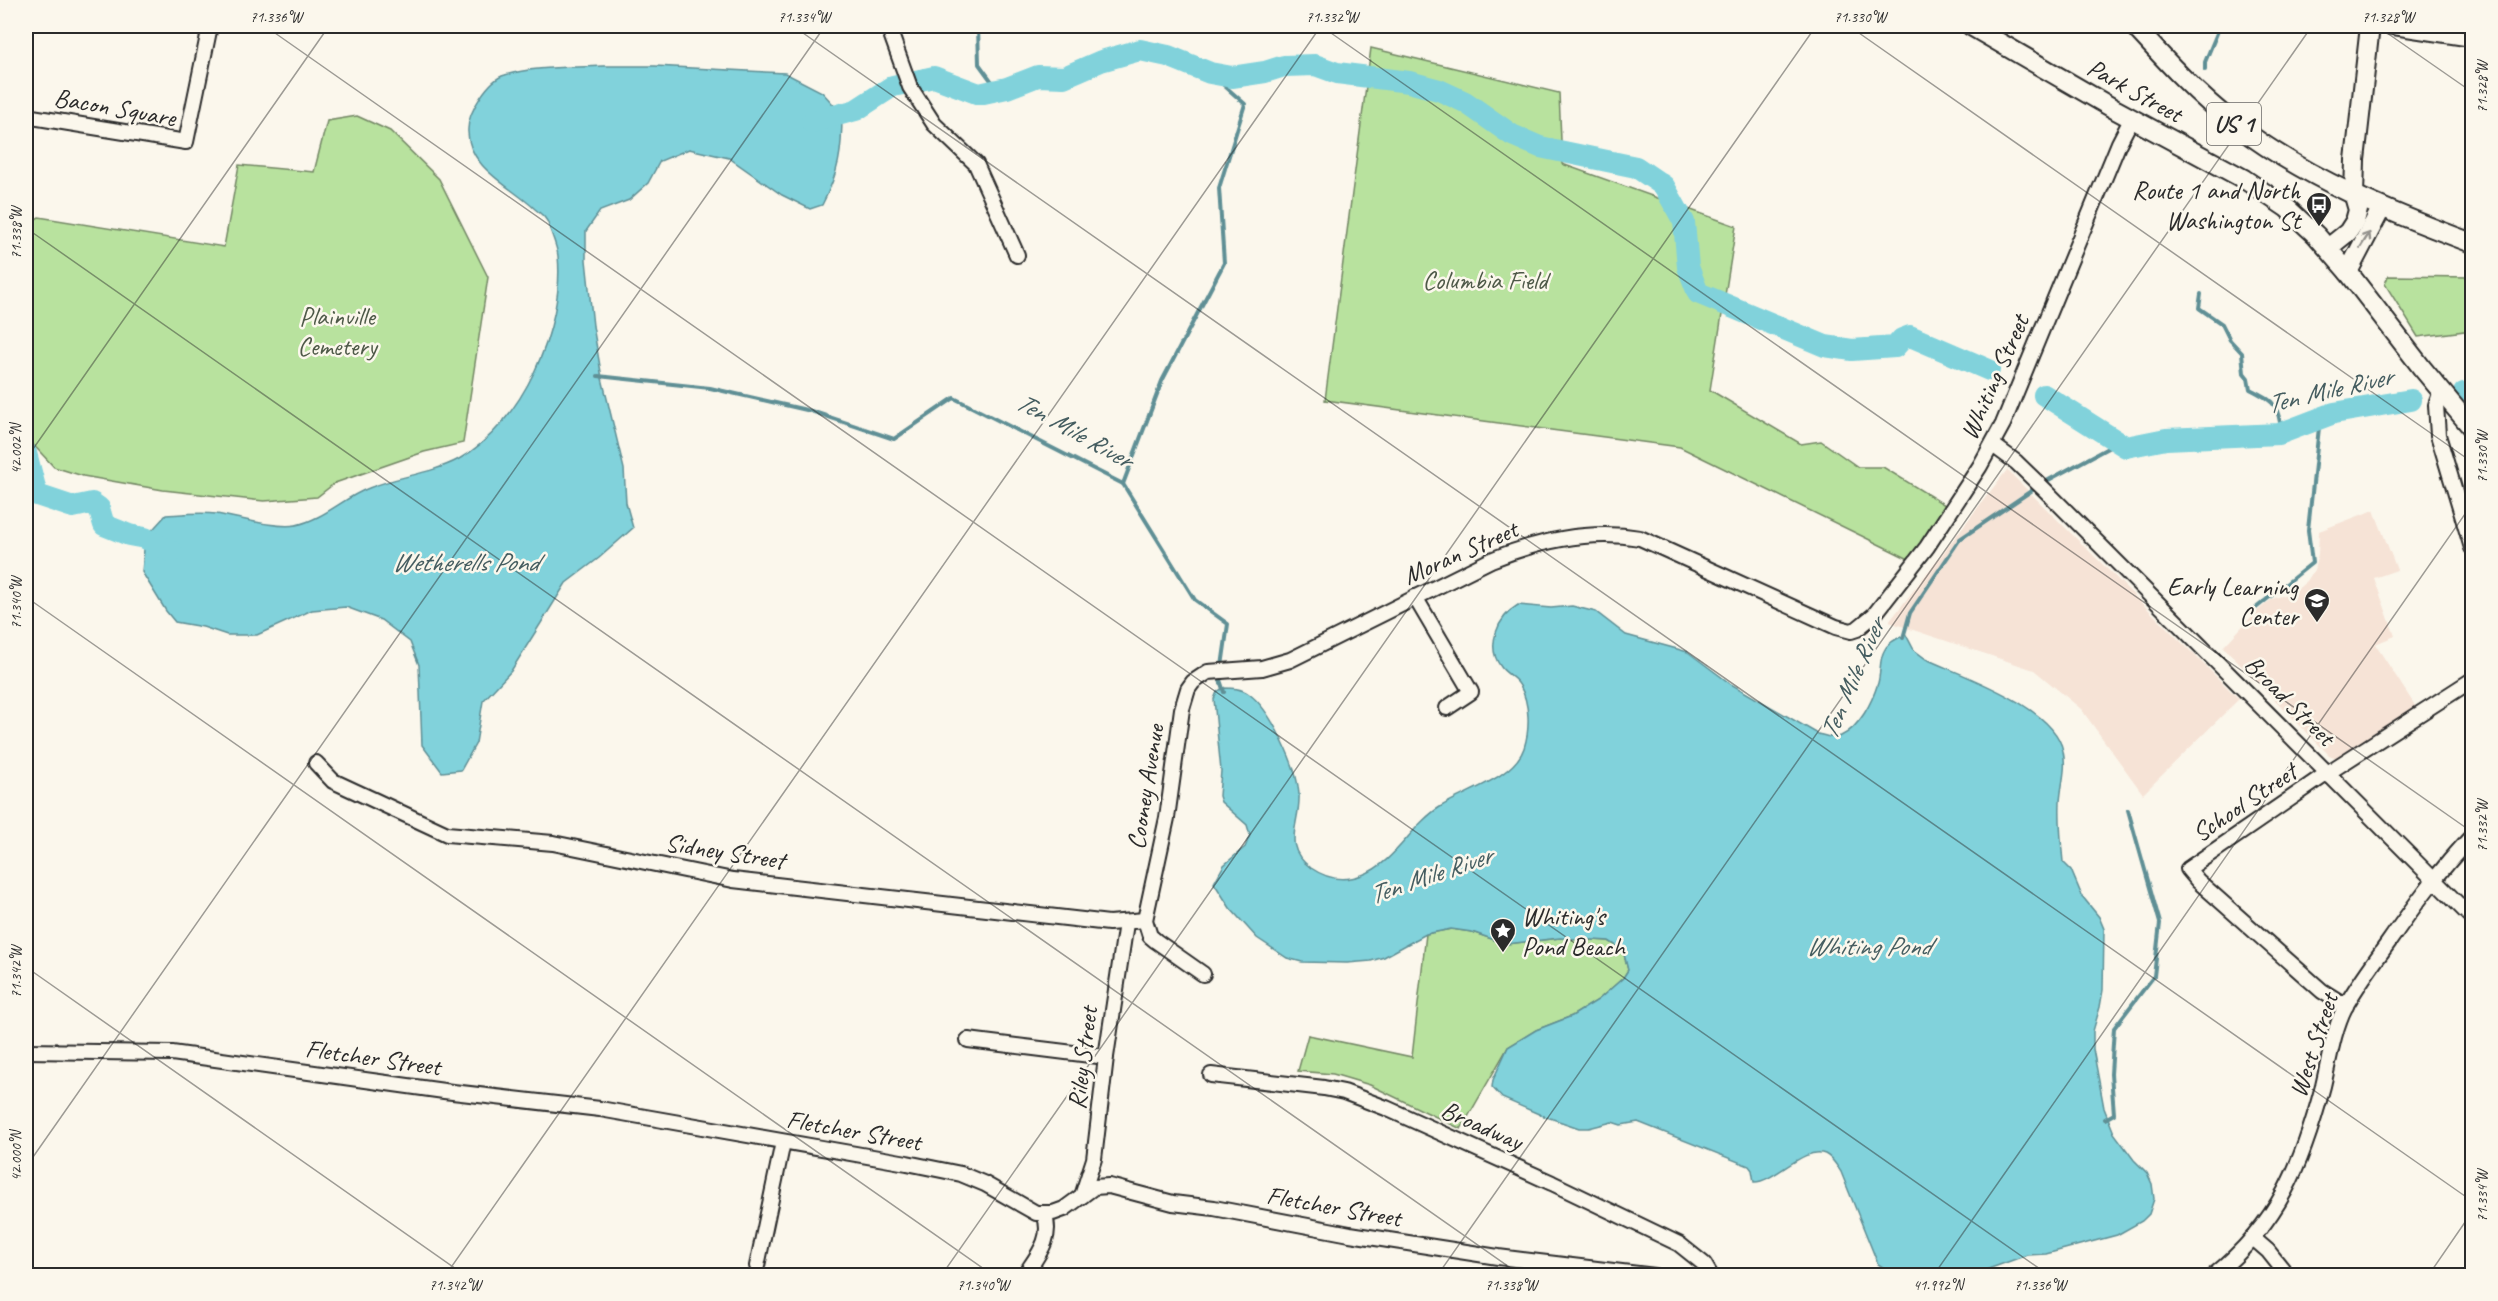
<svg xmlns="http://www.w3.org/2000/svg" width="2498" height="1301" viewBox="0 0 2498 1301" font-family="Caveat,sans-serif">
	<rect width="100%" height="100%" fill="#fbf7ec"/>
	<filter id="ink" filterUnits="userSpaceOnUse"><feTurbulence type="fractalNoise" baseFrequency=".0167" numOctaves="2"/><feDisplacementMap in="SourceGraphic" scale="12" xChannelSelector="R" yChannelSelector="G"/><feConvolveMatrix kernelMatrix="1 2 1 2 8 2 1 2 1" color-interpolation-filters="sRGB"/></filter>
	<g filter="url(#ink)">
		<!-- built -->
		<g fill="#f6e3d6">
			<path d="M2007 470 2239 699 2143 794 2081 709 2034 670 1889 622Z"/>
			<path d="M2374 510 2397 570 2374 578 2395 636 2375 644 2416 707 2337 758 2329 755 2223 647 2256 612 2272 599 2294 592 2307 581 2314 570 2318 554 2319 531Z"/>
		</g>
		<!-- green -->
		<g fill="#b8e29e" stroke="#728664" stroke-width="1.5">
			<path d="M1371 48 1559 93 1562 164 1736 226 1710 390 1801 444 1821 441 1858 467H1883L1950 508 1932 554 1919 564 1680 447 1325 400Z"/>
			<path d="M357 116 390 131 439 179 488 277 463 443 424 452 335 483 317 497 264 501 163 490 83 476 54 467 27 438 26 433V241L32 221 39 217 224 247 239 165 314 172 327 121Z"/>
			<path d="M2388 276 2472 277V330L2418 337 2385 284Z"/>
			<path d="M1451 929 1472 932 1506 944 1560 938 1593 940 1609 941 1623 950 1628 970 1623 978 1598 1000 1572 1016 1536 1030 1508 1047 1461 1129 1370 1085 1333 1074 1298 1071 1308 1035 1412 1057 1426 934Z"/>
		</g>
		<!-- water -->
		<g fill="#81d2db" stroke="#5f8f95" stroke-width="1.5">
			<path d="M604 66H655L785 73 822 92 842 114C842 152 839 172 822 205L810 209 782 195 729 158 689 149 660 161 648 183 629 200 600 211 586 231V260L593 326 602 378 624 469 626 503 633 528 599 558 566 583 511 671 483 701 476 743 461 770 442 772 422 745 419 665 410 642 381 620 346 607 312 610 257 635H227L203 627 175 622 166 611 142 572 145 538 166 515C182 514 200 512 216 514 236 517 277 529 296 525 324 519 343 498 369 488 398 476 431 474 459 459 522 424 565 327 558 256 557 246 552 236 549 226 547 218 541 214 535 209 512 187 466 167 468 129 468 112 489 79 505 75 536 66 572 68 604 66Z"/>
			<path d="M1518 605 1551 608 1572 606 1596 612 1626 635 1688 652 1731 684 1818 734C1826 736 1833 739 1841 736 1860 727 1872 702 1878 683 1881 673 1879 660 1884 651 1888 642 1897 638 1906 635L1914 650 1926 659C1963 676 2055 707 2063 751 2067 769 2061 784 2060 802 2059 822 2061 842 2063 862L2071 870 2082 896 2099 917 2104 929 2103 990 2100 1007 2093 1031V1049L2104 1108 2114 1133 2134 1160 2147 1173 2152 1184 2154 1199 2149 1214 2142 1221 2117 1235 2046 1254 2027 1255 1980 1272 1895 1275 1878 1264 1841 1172C1837 1166 1832 1157 1825 1154 1804 1145 1774 1183 1754 1182L1752 1170 1749 1166 1638 1122 1621 1125 1612 1122 1589 1128H1579L1541 1115 1502 1098 1492 1087 1493 1080 1508 1047 1536 1030 1572 1016 1598 1000 1623 978 1628 970 1623 950 1609 941 1593 940 1560 938 1506 944 1472 932 1451 929 1426 934 1384 957 1371 961 1347 963 1302 962 1287 958 1257 938 1230 908 1214 883 1224 865 1245 847 1250 835 1247 825 1221 802 1219 796 1221 771 1214 699 1217 692 1223 688C1232 688 1241 688 1249 694 1271 710 1297 766 1299 794 1301 824 1280 845 1311 868 1327 879 1344 882 1362 875 1395 863 1411 825 1440 807 1465 791 1514 778 1524 748 1530 730 1530 703 1520 686 1516 678 1506 674 1501 667 1485 646 1498 617 1518 605Z"/>
		</g>
		<g fill="none" stroke-linecap="round" stroke-linejoin="round">
			<!-- stream -->
			<g stroke="#5f8f95" stroke-width="4">
				<path d="M978 26 979 64 998 90"/>
				<path d="M2205 70V62L2220 26"/>
				<path d="M2201 294 2199 308 2222 324 2230 340 2242 353 2244 373 2248 378 2250 389C2276 402 2277 404 2282 433"/>
				<path d="M598 376 710 388 811 411 894 439 954 398 1123 484 1195 600 1228 624 1220 680 1224 692"/>
				<path d="M2043 483 2117 443"/>
				<path d="M1123 484 1162 381 1224 263 1219 188 1245 104 1210 73"/>
				<path d="M2256 608 2312 563 2308 530 2320 418"/>
				<path d="M1903 638 1910 613 1960 539 2037 487"/>
				<path d="M2105 1119 2114 1114 2111 1074 2114 1028 2154 976 2160 923 2128 810"/>
			</g>
			<!-- river -->
			<g stroke="#81d2db" stroke-width="22">
				<path d="M812 122 856 110 893 86 934 77 979 94 1007 88 1038 76 1064 77 1101 61 1140 50 1168 56 1210 73 1232 77 1265 72 1284 66 1315 65 1337 73 1409 82 1439 90 1465 102 1512 135 1540 147 1636 167 1664 186 1684 222 1688 267 1698 293 1825 346 1852 350 1895 347 1902 339 1910 336 1989 370"/>
				<path d="M2464 393 2472 391"/>
				<path d="M2044 395 2126 447 2166 439 2279 434 2334 413 2411 400"/>
				<path d="M26 453 37 495 73 507 92 503 99 508 104 525 129 535 145 538 172 552"/>
			</g>
			<defs>
				<g id="minor">
					<path d="M888 26 910 87 934 124 976 164 1017 255"/>
					<path d="M2387 26 2472 39"/>
					<path d="M26 116 186 142 210 26"/>
					<path d="M2441 391 2436 405 2438 435 2472 548"/>
					<path d="M1993 445 2016 462 2046 491 2472 918"/>
					<path d="M1415 597 1471 692 1447 708"/>
					<path d="M316 763 333 781 447 834 553 843 733 880 1109 923 1145 920"/>
					<path d="M1203 974 1156 941 1150 936 1145 920 1167 818 1182 709 1188 689 1193 682 1208 672 1262 668 1290 660 1491 560C1538 541 1589 529 1640 538L1836 627 1851 631 1857 629 1874 615 1927 547 1980 466 2003 424 2119 143 2132 118"/>
					<path d="M2346 1006 2322 991 2198 881 2188 869 2329 772 2472 680"/>
					<path d="M968 1040 1106 1057"/>
					<path d="M26 1051 172 1053 444 1091 600 1109 907 1163 961 1174 985 1184 1036 1213H1053L1064 1209 1094 1187 1109 1186 1173 1203 1214 1208 1350 1234 1498 1257 1655 1276"/>
					<path d="M1211 1075 1324 1088 1344 1092 1386 1108 1552 1183 1679 1244 1704 1264 1711 1276"/>
					<path d="M1082 1196 1094 1159 1106 1057 1126 923"/>
					<path d="M2253 1238 2268 1251 2288 1276"/>
					<path d="M757 1266 783 1142"/>
					<path d="M1024 1276C1037 1256 1054 1238 1044 1214"/>
					<path d="M2213 1276C2279 1223 2302 1165 2323 1086 2329 1061 2333 1031 2345 1007 2357 985 2373 964 2388 943 2416 903 2439 871 2472 836"/>
				</g>
				<g id="major">
					<path d="M1971 26 2116 110 2244 179 2287 208 2316 235 2348 272 2422 368 2472 428"/>
					<path d="M2134 26C2166 61 2198 96 2236 125 2307 179 2389 212 2472 243"/>
					<path d="M2328 248 2348 232 2355 221 2358 210 2354 196 2355 160 2370 26"/>
					<path d="M2348 272 2381 209"/>
				</g>
			</defs>
			<!-- minor casing -->
			<use href="#minor" stroke="#2b2b2b" stroke-width="18"/>
			<!-- major casing -->
			<use href="#major" stroke="#2b2b2b" stroke-width="22"/>
			<!-- minor -->
			<use href="#minor" stroke="#fbf7ec" stroke-width="14"/>
			<!-- major -->
			<use href="#major" stroke="#fbf7ec" stroke-width="18"/>
		</g>
		<!-- one-way arrows -->
		<defs><path id="oneway-shaft" d="M-6 0H5M1.5-3L5.5 0L1.5 3" fill="none" stroke-width="1.6" stroke-linecap="round" stroke-linejoin="round" transform="scale(1.5)"/></defs>
		<use stroke="#93918c" href="#oneway-shaft" transform="translate(2365 240) rotate(-58)"/>
	</g>
	<!-- ticks -->
	<path fill="none" stroke="#2b2b2b" stroke-width="1.5" stroke-opacity="0.45" d="M265 26 2050 1276M793 26 2472 1201M1321 26 2472 832M1849 26 2472 462M2377 26 2472 92M26 228 1522 1276M26 459 329 26M26 597 994 1276M26 967 466 1276M26 1167 825 26M445 1276 1321 26M941 1276 1816 26M1437 1276 2312 26M1933 1276 2472 504M2428 1276 2472 1212"/>
	<!-- icons -->
	<defs>
		<symbol id="bus-pin" viewBox="-11 -11 22 30"><path d="M0 17L-7.5 6A9.5 9.5 0 1 1 7.5 6Z" fill="#2b2b2b" stroke="#fbf7ec"/><path d="M-5-6H5V4H4V6H2V4H-2V6H-4V4H-5ZM-3.5-4V0h7V-4ZM-3.5 1.2v1.5H-2V1.2ZM2 1.2v1.5H3.5V1.2Z" fill="#fff"/></symbol>
		<symbol id="school-pin" viewBox="-11 -11 22 30"><path d="M0 17L-7.5 6A9.5 9.5 0 1 1 7.5 6Z" fill="#2b2b2b" stroke="#fbf7ec"/><path d="M0-5L7-2L0 1L-7-2ZM-4 1L0 2.5L4 1V4Q0 6-4 4Z" fill="#fff"/></symbol>
		<symbol id="sight-pin" viewBox="-11 -11 22 30"><path d="M0 17L-7.5 6A9.5 9.5 0 1 1 7.5 6Z" fill="#2b2b2b" stroke="#fbf7ec"/><path d="M0-6L1.8-2.2L6-1.7L2.9 1.2L3.7 5.4L0 3.3L-3.7 5.4L-2.9 1.2L-6-1.7L-1.8-2.2Z" fill="#fff"/></symbol>
	</defs>
	<g fill-rule="evenodd">
		<use href="#bus-pin" x="2304" y="190" width="30" height="40"/>
		<use href="#school-pin" x="2302" y="586" width="30" height="40"/>
		<use href="#sight-pin" x="1488" y="916" width="30" height="40"/>
	</g>
	<g text-anchor="middle" stroke-width="5" stroke-linejoin="round" paint-order="stroke">
		<!-- shield labels -->
		<rect fill="#fbf7ec" stroke="#696865" stroke-width="1.5" x="2207" y="103" width="54" height="42" rx="4.5"/>
		<g font-size="24" font-weight="bold" fill="#2b2b2b">
			<text x="2234" y="132">US 1</text>
		</g>
		<!-- street labels -->
		<g font-size="26" fill="#2b2b2b" stroke="#fbf7ec">
			<text transform="translate(2135 90) rotate(29)" y="9">Park Street</text>
			<text transform="translate(115 107) rotate(10)" y="9">Bacon Square</text>
			<text transform="translate(1994 377) rotate(-66)" y="9">Whiting Street</text>
			<text transform="translate(1460 552) rotate(-24)" y="9">Moran Street</text>
			<text transform="translate(2290 700) rotate(45)" y="9">Broad Street</text>
			<text transform="translate(1145 787) rotate(-81)" y="9">Cooney Avenue</text>
			<text transform="translate(2244 802) rotate(-34)" y="9">School Street</text>
			<text transform="translate(725 851) rotate(9)" y="9">Sidney Street</text>
			<text transform="translate(2313 1045) rotate(-72)" y="9">West Street</text>
			<text transform="translate(373 1057) rotate(8)" y="9">Fletcher Street</text>
			<text transform="translate(1082 1058) rotate(-83)" y="9">Riley Street</text>
			<text transform="translate(1482 1125) rotate(24)" y="9">Broadway</text>
			<text transform="translate(854 1130) rotate(10)" y="9">Fletcher Street</text>
			<text transform="translate(1334 1206) rotate(10)" y="9">Fletcher Street</text>
		</g>
		<!-- poi labels -->
		<g font-size="26" fill="#2b2b2b" stroke="#fbf7ec" text-anchor="end">
			<text x="2300" y="199">Route 1 and North<tspan x="2300" dy="30">Washington St</tspan></text>
			<text x="2298" y="595">Early Learning<tspan x="2298" dy="30">Center</tspan></text>
			<text x="1522" y="925" text-anchor="start">Whiting's<tspan x="1522" dy="30">Pond Beach</tspan></text>
		</g>
		<!-- park labels -->
		<g font-size="26" fill="#4e5948" stroke="#fbf7ec">
			<text x="1485" y="289">Columbia Field</text>
			<text x="337" y="325">Plainville<tspan x="337" dy="30">Cemetery</tspan></text>
		</g>
		<!-- water labels -->
		<g font-size="27" font-style="italic" fill="#455d60" stroke="#fbf7ec">
			<text transform="translate(2329 390) rotate(-13)" y="9">Ten Mile River</text>
			<text transform="translate(1074 430) rotate(29)" y="9">Ten Mile River</text>
			<text x="465" y="571">Wetherells Pond</text>
			<text transform="translate(1852 679) rotate(-67)" y="9">Ten Mile River</text>
			<text transform="translate(1430 875) rotate(-19)" y="9">Ten Mile River</text>
			<text x="1868" y="955">Whiting Pond</text>
		</g>
	</g>
	<!-- margin -->
	<rect width="2498" height="1301" fill="none" stroke="#fbf7ec" stroke-width="66"/>
	<rect x="33" y="33" width="2432" height="1235" fill="none" stroke="#2b2b2b" stroke-width="2"/>
	<g font-size="15" text-anchor="middle" fill="#2b2b2b">
		<text x="276" y="22">71.336°W</text>
		<text x="804" y="22">71.334°W</text>
		<text x="1332" y="22">71.332°W</text>
		<text x="1860" y="22">71.330°W</text>
		<text x="2388" y="22">71.328°W</text>
		<text transform="translate(2482 87) rotate(-90)" y="5">71.328°W</text>
		<text transform="translate(16 233) rotate(-90)" y="5">71.338°W</text>
		<text transform="translate(16 449) rotate(-90)" y="5">42.002°N</text>
		<text transform="translate(2482 457) rotate(-90)" y="5">71.330°W</text>
		<text transform="translate(16 603) rotate(-90)" y="5">71.340°W</text>
		<text transform="translate(2482 826) rotate(-90)" y="5">71.332°W</text>
		<text transform="translate(16 972) rotate(-90)" y="5">71.342°W</text>
		<text transform="translate(16 1156) rotate(-90)" y="5">42.000°N</text>
		<text transform="translate(2482 1196) rotate(-90)" y="5">71.334°W</text>
		<text x="455" y="1290">71.342°W</text>
		<text x="983" y="1290">71.340°W</text>
		<text x="1511" y="1290">71.338°W</text>
		<text x="1938" y="1290">41.992°N</text>
		<text x="2040" y="1290">71.336°W</text>
	</g>
</svg>
